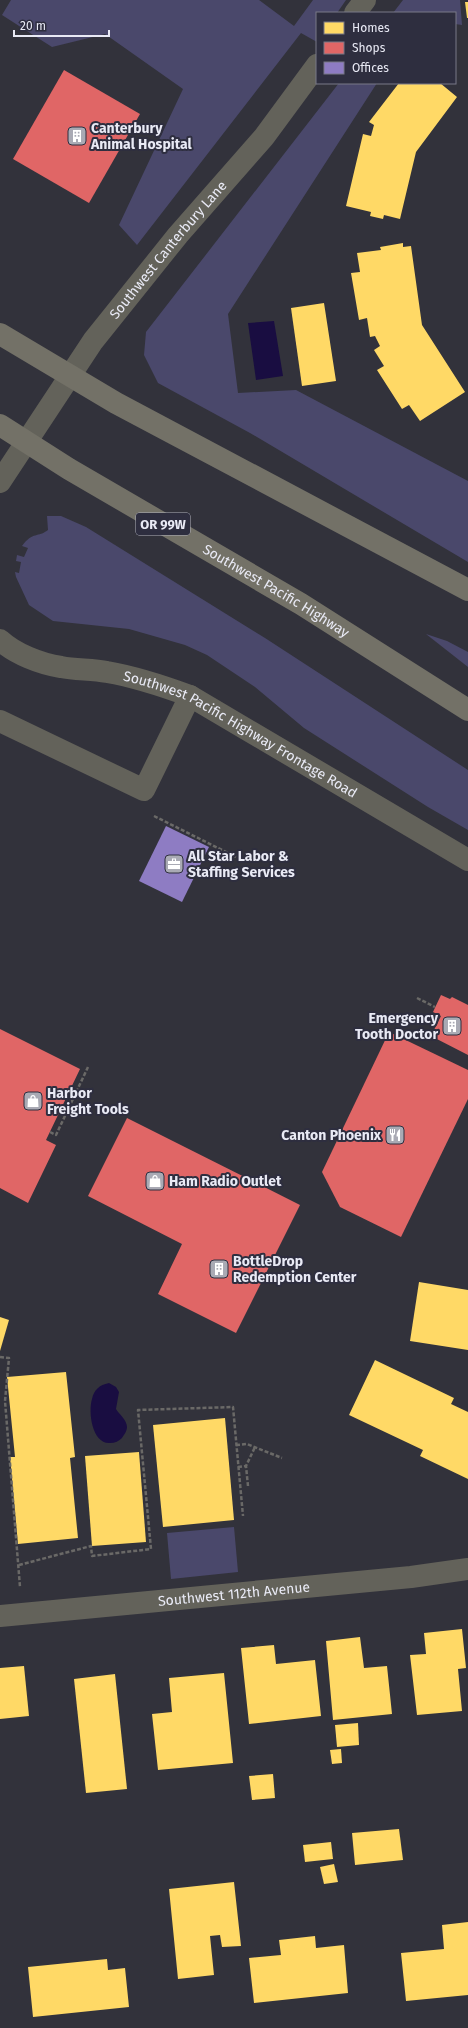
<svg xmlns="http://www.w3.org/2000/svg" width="468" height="2028" viewBox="0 0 468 2028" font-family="'Fira Sans',sans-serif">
	<rect width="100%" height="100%" fill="#32323b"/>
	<!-- green -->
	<g fill="#4a486b">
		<path d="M11 0H259L294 26 313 0H346L337 13H317V42L301 33 137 245 119 225 183 89 105 34 52 47 2 15Z"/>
		<path d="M403 0H460L462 25 455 24V13H393Z"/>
		<path d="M339 83H377L228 314 238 393 296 390 468 481V562L250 433 158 383 144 355 146 332Z"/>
		<path d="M47 516H61L86 527 265 638 468 770V830L428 807 304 728 255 687 207 655 185 645 129 629 53 621 29 605 16 577 15 572 19 573 21 562 16 561 17 555 24 557 28 548 22 546C33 531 38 538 48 530Z"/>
		<path d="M426 634 447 641 468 652V667Z"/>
		<path d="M234 1527 238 1572 171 1579 167 1533Z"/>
	</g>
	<!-- water -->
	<g fill="#190d41">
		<path d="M274 321 283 376 256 380 248 323Z"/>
		<path d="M109 1383 116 1387 119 1392 116 1409C119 1414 127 1420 127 1427 127 1431 124 1435 122 1438 119 1441 115 1443 110 1443 92 1444 88 1412 92 1399 94 1390 99 1385 109 1383Z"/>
	</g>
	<!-- homes -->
	<g fill="#ffd966">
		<path d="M465 2H468V18H467Z"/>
		<path d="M399 83H440L457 97 416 152 400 219 384 215 383 219 370 216 371 212 346 206 363 134 371 136 374 125 369 122Z"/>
		<path d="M403 243V247L411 246 422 325 465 392 420 421 409 405 402 409 377 370 384 366 374 350 380 346 375 336 370 337 367 318 359 320 351 273 360 272 357 253 381 250 380 247Z"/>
		<path d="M324 303 336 381 302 386 291 308Z"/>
		<path d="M419 1282 468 1290V1350L410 1341Z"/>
		<path d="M0 1317 9 1320 0 1351Z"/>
		<path d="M375 1360 454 1398 451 1404 468 1412V1479L420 1456 423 1450 349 1415Z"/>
		<path d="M66 1372 75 1457 70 1458 78 1538 18 1544 10 1457H15L7 1377Z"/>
		<path d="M225 1418 234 1520 163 1527 153 1425Z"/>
		<path d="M139 1452 146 1542 92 1546 85 1456Z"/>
		<path d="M462 1629 466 1668 458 1669 462 1711 417 1715 410 1655 426 1654 424 1633Z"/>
		<path d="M360 1637 364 1668 387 1666 392 1714 333 1720 326 1641Z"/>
		<path d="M274 1645 276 1664 315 1660 321 1716 249 1724 241 1648Z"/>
		<path d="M24 1666 29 1716 0 1719V1668Z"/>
		<path d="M224 1673 233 1763 158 1770 152 1714 172 1712 169 1678Z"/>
		<path d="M115 1674 127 1789 86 1793 74 1679Z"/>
		<path d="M358 1723 359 1745 337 1747 335 1725Z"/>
		<path d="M341 1749 342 1763 332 1764 330 1750Z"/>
		<path d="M273 1774 275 1798 252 1800 249 1776Z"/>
		<path d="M399 1829 403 1860 355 1865 352 1833Z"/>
		<path d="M331 1842 333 1859 305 1862 303 1845Z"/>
		<path d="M334 1864 338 1882 324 1884 320 1867Z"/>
		<path d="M234 1882 241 1946 222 1947 220 1935 210 1936 214 1975 178 1979 169 1889Z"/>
		<path d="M468 1922V1995L406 2001 401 1953 444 1949 442 1925Z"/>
		<path d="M315 1936 316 1948 344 1945 348 1993 254 2003 249 1958 281 1955 279 1940Z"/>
		<path d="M107 1959 108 1970 125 1968 129 2007 33 2017 28 1967Z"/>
	</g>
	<!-- shops -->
	<g fill="#e06666">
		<path d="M64 70 140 114 89 203 13 159Z"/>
		<path d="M441 995 450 999 452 997 468 1005V1055L431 1036 441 1016 433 1012Z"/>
		<path d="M0 1029 80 1069 46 1140 56 1145 28 1203 0 1188Z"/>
		<path d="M389 1032 468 1070V1099L401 1237 340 1207 322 1172Z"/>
		<path d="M127 1118 300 1205 236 1333 158 1294 182 1244 88 1196Z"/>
	</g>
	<!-- offices -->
	<path fill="#8e7cc3" d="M166 826 209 847 182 902 139 881Z"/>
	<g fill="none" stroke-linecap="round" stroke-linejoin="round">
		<!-- path -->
		<g stroke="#6a6967" stroke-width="2.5" stroke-dasharray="4 2" stroke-linecap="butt">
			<path d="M154 816 236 857"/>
			<path d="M417 998 435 1007"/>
			<path d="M50 1132 56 1135 88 1067"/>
			<path d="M0 1357 9 1358 5 1401 20 1587"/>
			<path d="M236 1445 247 1444 282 1458"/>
			<path d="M238 1467 246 1466"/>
			<path d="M248 1486 246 1466 255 1447"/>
			<path d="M19 1565 91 1546 92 1556 151 1549 138 1410 233 1407 243 1516"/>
		</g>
		<!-- minor -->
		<g stroke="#63625a" stroke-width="22">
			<path d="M355 13 365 0"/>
			<path id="s1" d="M0 482 93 341 178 235 264 137 317 65"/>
			<path id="s2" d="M0 640C15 654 41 664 61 667 76 670 92 669 107 672 136 677 163 686 190 696L468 860"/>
			<path d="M0 721 144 790 190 696"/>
			<path id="s3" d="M0 1616 411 1577 468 1569"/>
		</g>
		<!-- highway -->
		<g stroke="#737167" stroke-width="22">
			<path d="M0 334 116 403 468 590"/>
			<path id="s4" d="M0 425 69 469 301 604 468 710"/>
		</g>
	</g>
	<!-- icons -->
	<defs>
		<symbol id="building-square" viewBox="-11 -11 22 22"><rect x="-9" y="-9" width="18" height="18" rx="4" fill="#a9aab4" stroke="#2e2e3f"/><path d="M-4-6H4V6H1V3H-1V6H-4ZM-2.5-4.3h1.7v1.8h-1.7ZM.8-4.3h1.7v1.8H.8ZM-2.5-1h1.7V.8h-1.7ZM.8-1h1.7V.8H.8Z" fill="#fff"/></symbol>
		<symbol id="office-square" viewBox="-11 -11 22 22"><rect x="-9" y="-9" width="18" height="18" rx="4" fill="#a9aab4" stroke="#2e2e3f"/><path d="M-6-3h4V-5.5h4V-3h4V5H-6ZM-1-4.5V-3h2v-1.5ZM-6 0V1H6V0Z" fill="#fff"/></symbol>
		<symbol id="shop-square" viewBox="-11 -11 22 22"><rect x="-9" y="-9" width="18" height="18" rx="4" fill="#a9aab4" stroke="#2e2e3f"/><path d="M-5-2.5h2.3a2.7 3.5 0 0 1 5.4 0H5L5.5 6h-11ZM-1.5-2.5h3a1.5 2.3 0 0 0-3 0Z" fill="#fff"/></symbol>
		<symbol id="restaurant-square" viewBox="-11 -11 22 22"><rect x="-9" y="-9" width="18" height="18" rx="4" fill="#a9aab4" stroke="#2e2e3f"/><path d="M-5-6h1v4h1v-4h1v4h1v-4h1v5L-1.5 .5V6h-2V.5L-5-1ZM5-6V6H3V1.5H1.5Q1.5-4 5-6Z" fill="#fff"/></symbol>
	</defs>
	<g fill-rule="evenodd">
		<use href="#building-square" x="66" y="125" width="22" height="22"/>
		<use href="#office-square" x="163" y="853" width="22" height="22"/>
		<use href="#building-square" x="441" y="1015" width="22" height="22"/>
		<use href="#shop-square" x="22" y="1090" width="22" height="22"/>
		<use href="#restaurant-square" x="384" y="1124" width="22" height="22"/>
		<use href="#shop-square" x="144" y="1170" width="22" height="22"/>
		<use href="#building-square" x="208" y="1258" width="22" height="22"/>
	</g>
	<g text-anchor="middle" stroke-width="4" stroke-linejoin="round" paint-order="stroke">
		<!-- shield labels -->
		<rect fill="#2e2e3f" stroke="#b1b2be" stroke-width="1" x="136" y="513" width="54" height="22" rx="3"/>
		<g font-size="13" font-weight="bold" fill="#e9eaf5">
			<text x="163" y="529">OR 99W</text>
		</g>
		<!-- poi labels -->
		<g font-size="14" font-weight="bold" fill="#e9eaf5" stroke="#2e2e3f" text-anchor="start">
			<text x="91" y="133">Canterbury<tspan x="91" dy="16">Animal Hospital</tspan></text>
			<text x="188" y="861">All Star Labor &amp;<tspan x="188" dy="16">Staffing Services</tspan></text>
			<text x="438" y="1023" text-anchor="end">Emergency<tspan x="438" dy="16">Tooth Doctor</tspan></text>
			<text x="47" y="1098">Harbor<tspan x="47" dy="16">Freight Tools</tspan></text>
			<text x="381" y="1140" text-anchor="end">Canton Phoenix</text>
			<text x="169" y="1186">Ham Radio Outlet</text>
			<text x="233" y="1266">BottleDrop<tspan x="233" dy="16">Redemption Center</tspan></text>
		</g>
		<!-- street labels -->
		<g font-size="14" fill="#e9eaf5" stroke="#2e2e3f">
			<text dy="5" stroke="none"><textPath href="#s1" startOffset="287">Southwest Canterbury Lane</textPath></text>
			<text dy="5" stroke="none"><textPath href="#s4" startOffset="322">Southwest Pacific Highway</textPath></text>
			<text dy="5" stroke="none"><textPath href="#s2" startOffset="262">Southwest Pacific Highway Frontage Road</textPath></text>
			<text dy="5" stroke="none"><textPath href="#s3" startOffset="235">Southwest 112th Avenue</textPath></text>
		</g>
	</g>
	<!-- legend -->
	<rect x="316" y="12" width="140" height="72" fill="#2e2e3f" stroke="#797988"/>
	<rect x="324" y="22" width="20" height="12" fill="#ffd966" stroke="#797988"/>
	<text x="352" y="32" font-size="12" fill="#e9eaf5">Homes</text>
	<rect x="324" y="42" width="20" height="12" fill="#e06666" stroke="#797988"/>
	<text x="352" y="52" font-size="12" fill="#e9eaf5">Shops</text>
	<rect x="324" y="62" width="20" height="12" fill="#8e7cc3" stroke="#797988"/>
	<text x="352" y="72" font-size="12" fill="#e9eaf5">Offices</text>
	<!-- scale -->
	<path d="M14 30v6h95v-6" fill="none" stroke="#e9eaf5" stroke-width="2"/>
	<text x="20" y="30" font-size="12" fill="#e9eaf5" stroke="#2e2e3f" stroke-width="3" paint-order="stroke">20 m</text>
</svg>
